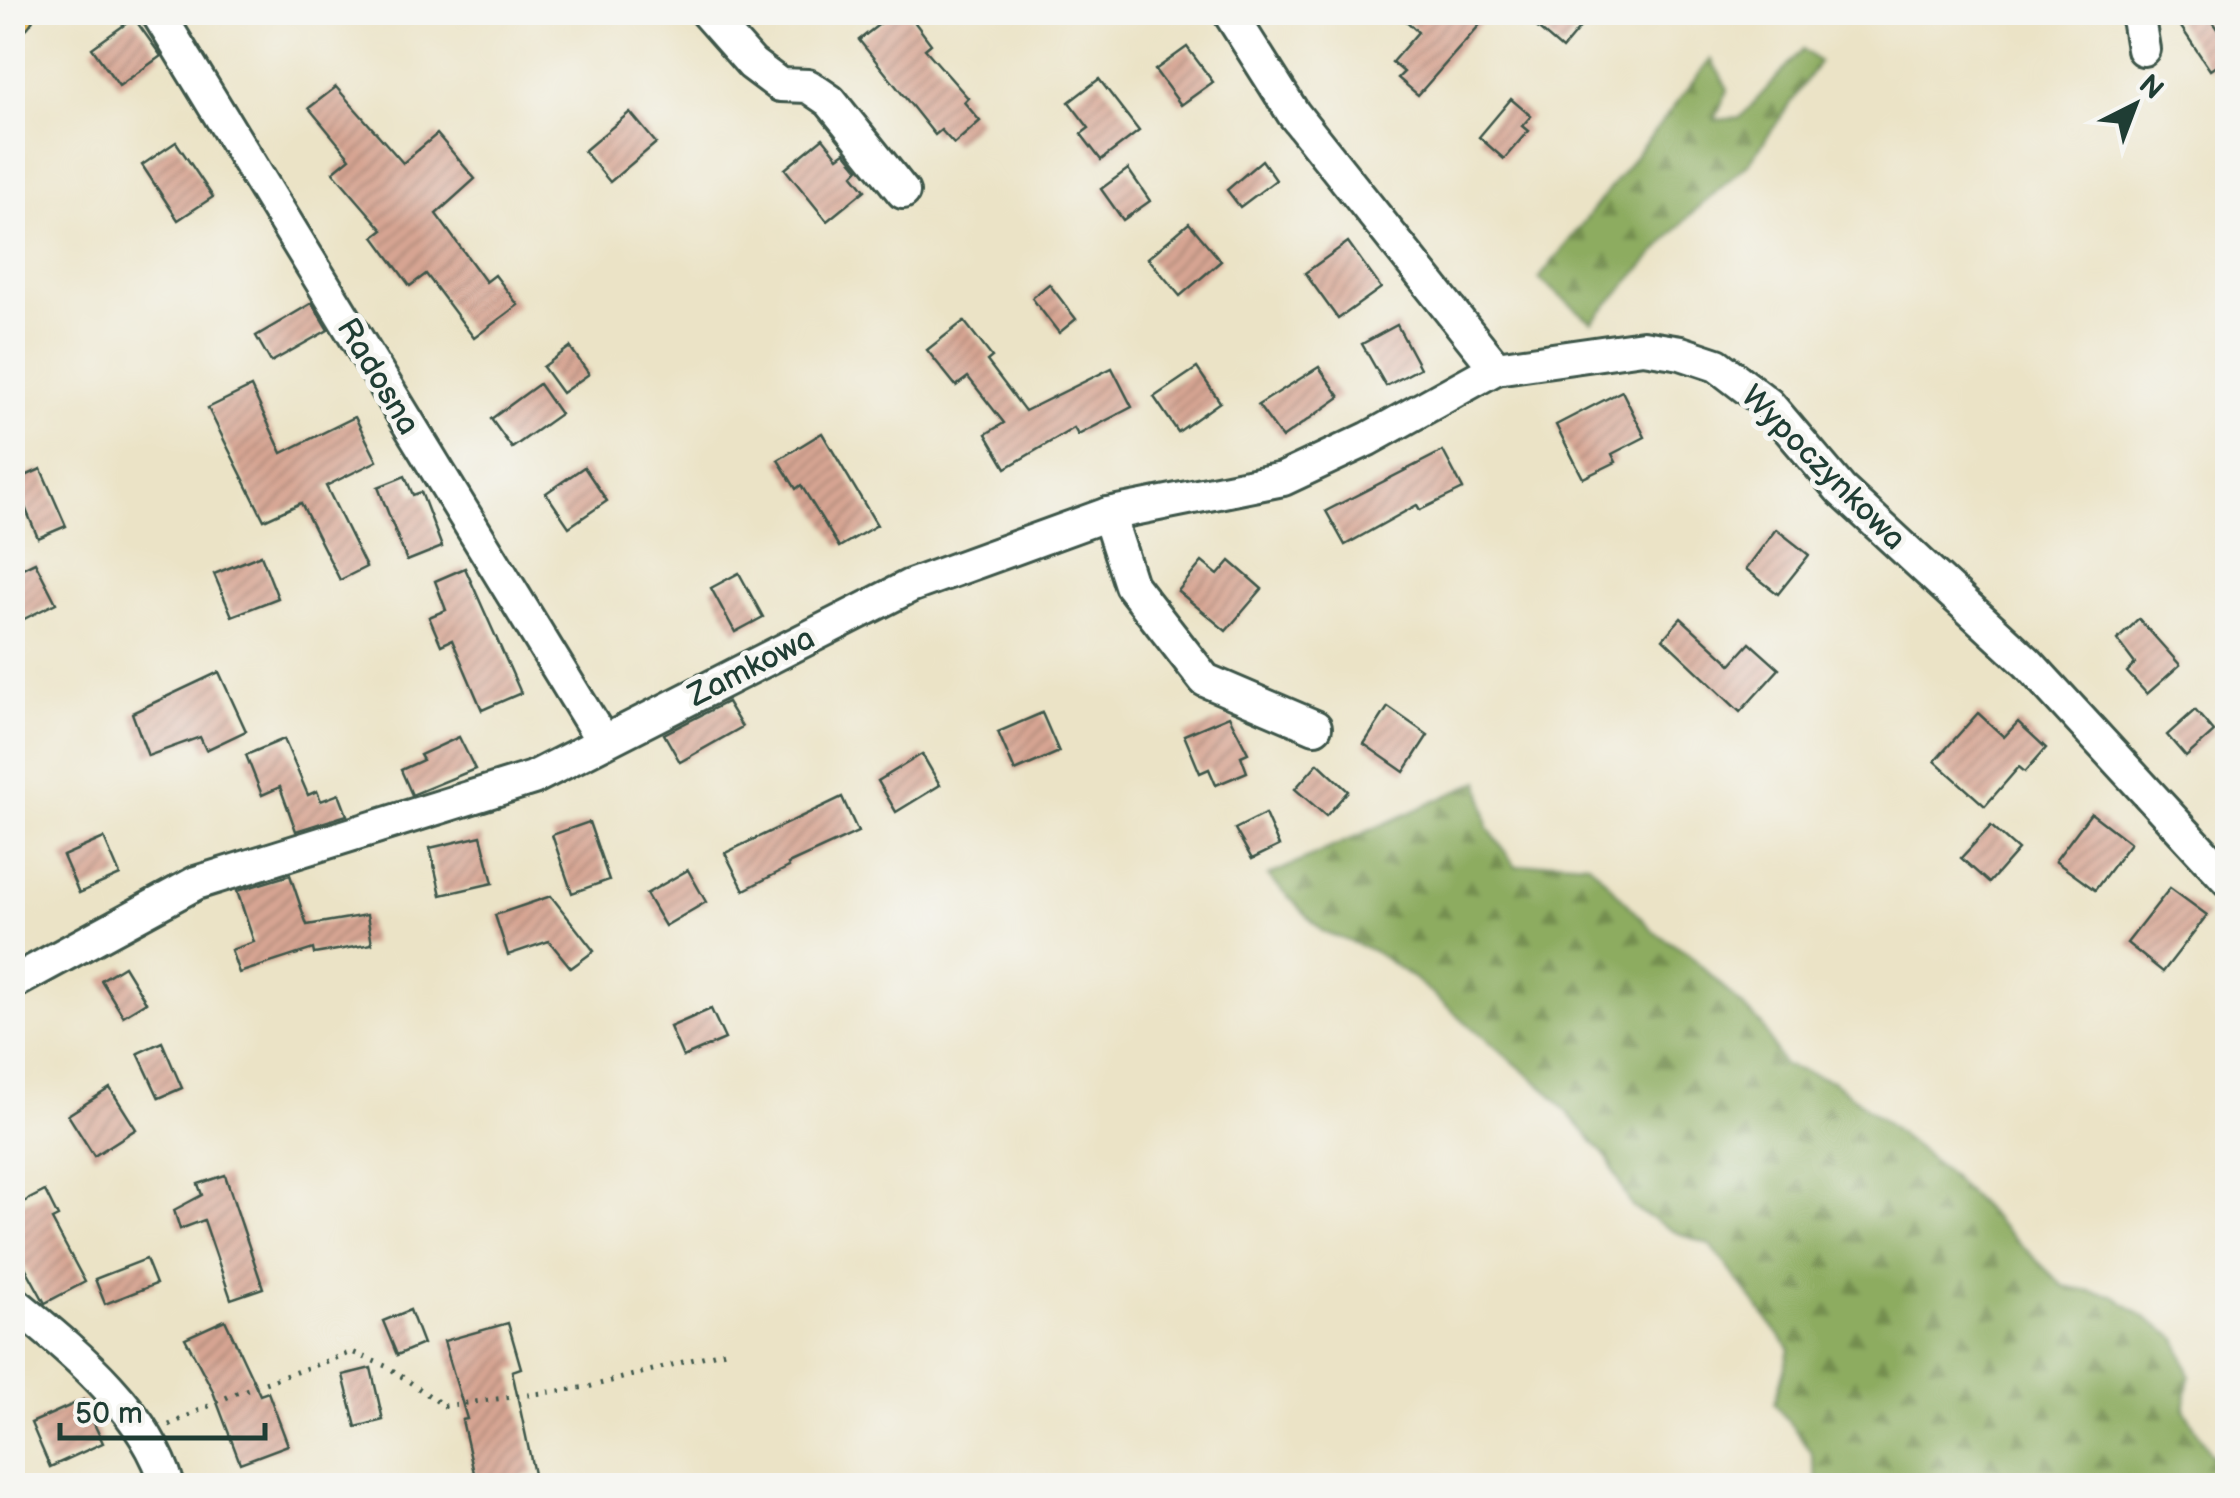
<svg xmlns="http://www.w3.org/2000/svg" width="2240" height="1498" viewBox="0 0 2240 1498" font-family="'Balsamiq Sans',sans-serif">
	<defs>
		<pattern id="forest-firs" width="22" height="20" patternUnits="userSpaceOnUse" patternTransform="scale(2.5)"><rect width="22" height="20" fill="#8dac60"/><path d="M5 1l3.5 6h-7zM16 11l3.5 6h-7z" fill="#738d50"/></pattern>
		<pattern id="building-hatch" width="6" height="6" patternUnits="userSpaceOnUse" patternTransform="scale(2.5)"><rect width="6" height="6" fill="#d7a593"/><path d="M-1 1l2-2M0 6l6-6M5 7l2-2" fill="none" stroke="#ae8879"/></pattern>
	</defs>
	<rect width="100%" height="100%" fill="#f6f6f2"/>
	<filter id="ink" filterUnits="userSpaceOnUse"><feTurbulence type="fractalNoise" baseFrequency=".01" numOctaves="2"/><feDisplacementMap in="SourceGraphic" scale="20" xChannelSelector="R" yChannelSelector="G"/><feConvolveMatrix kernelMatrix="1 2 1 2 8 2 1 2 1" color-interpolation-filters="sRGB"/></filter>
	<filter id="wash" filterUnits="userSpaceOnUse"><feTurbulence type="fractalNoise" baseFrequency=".0048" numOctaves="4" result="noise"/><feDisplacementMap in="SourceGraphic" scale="40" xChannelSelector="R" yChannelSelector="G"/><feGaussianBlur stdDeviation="2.25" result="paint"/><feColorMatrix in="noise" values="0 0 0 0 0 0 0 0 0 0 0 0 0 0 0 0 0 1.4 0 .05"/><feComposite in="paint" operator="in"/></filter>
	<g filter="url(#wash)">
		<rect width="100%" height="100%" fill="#ebe3c6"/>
		<!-- forest -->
		<g fill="url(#forest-firs)" stroke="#56744a" stroke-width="2.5">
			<path d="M1803 49 1819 62 1750 162 1691 214 1592 322 1539 279 1711 59 1728 89 1715 120 1740 118Z"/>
			<path d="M1480 781 1488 828 1516 867 1556 861 1589 863 1654 932 1689 954 1762 1025 1783 1065 1833 1081 1940 1166 2063 1286 2112 1295 2177 1339 2190 1376 2184 1409 2210 1453 2227 1465V1485H1818L1811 1451 1774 1403 1790 1349 1711 1245 1673 1231 1632 1207 1607 1158 1548 1091 1412 977 1372 950 1322 931 1268 876Z"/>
		</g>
		<g id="blocks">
			<!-- building -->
			<g fill="url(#building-hatch)">
				<path d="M895 12H907L931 44 925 49 968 98 964 102 980 121 954 144 941 130 935 135 859 40Z"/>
				<path d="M1397 12H1491L1418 95 1398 78 1404 72 1392 62 1418 32Z"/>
				<path d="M1519 12H1593L1562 49Z"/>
				<path d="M2171 12H2206L2228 43V58L2210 70Z"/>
				<path d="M134 18 161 56 119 86 92 48Z"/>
				<path d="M1187 47 1213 82 1181 105 1155 70Z"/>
				<path d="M1099 79 1139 131 1101 160 1081 134 1089 128 1069 102Z"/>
				<path d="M336 87 403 163 437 134 475 179 436 214 486 282 495 275 518 305 474 338 426 274 410 286 374 237 383 230 333 172 350 158 309 108Z"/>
				<path d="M1511 99 1531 116 1522 126 1528 131 1504 159 1479 137Z"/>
				<path d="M630 112 656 143 610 182 584 151Z"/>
				<path d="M823 138 838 157 845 152 859 169 853 175 865 190 827 221 785 169Z"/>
				<path d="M176 142 213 197 178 220 142 165Z"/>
				<path d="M1262 160 1276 180 1240 207 1227 190Z"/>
				<path d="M1128 169 1150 201 1123 220 1101 189Z"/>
				<path d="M1189 223 1221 261 1180 296 1148 258Z"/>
				<path d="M1348 242 1381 288 1338 319 1305 273Z"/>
				<path d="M1049 284 1076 319 1059 333 1032 298Z"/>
				<path d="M312 303 328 330 271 362 256 336Z"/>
				<path d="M964 321 992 357 987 361 1025 411 1112 368 1132 407 1078 435 1074 428 1006 468 986 434 1004 423 968 377 956 386 927 350Z"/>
				<path d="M1397 325 1420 368 1386 386 1362 344Z"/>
				<path d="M570 347 589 374 562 393 543 367Z"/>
				<path d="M1319 367 1340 397 1282 438 1258 405Z"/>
				<path d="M1197 368 1220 402 1178 432 1154 397Z"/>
				<path d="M539 384 560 414 512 448 491 419Z"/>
				<path d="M251 387 282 453 355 417 377 461 326 486 366 567 340 580 301 503 264 520 208 408Z"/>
				<path d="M1622 391 1645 437 1612 454 1616 462 1583 478 1556 425Z"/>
				<path d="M822 433 877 525 839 547 801 485 796 489 778 460Z"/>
				<path d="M1443 451 1463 489 1420 510 1417 505 1345 545 1326 511Z"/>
				<path d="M584 467 607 501 569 527 546 493Z"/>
				<path d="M41 469 66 526 38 538 14 481Z"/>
				<path d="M405 476 413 495 421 492 442 547 407 561 378 487Z"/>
				<path d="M1776 529 1809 555 1778 594 1746 569Z"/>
				<path d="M261 555 278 598 232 616 214 574Z"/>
				<path d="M1230 561 1262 589 1226 631 1178 591 1202 562 1218 575Z"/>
				<path d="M35 562 56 603 12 625V573Z"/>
				<path d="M465 568 521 693 482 710 452 640 441 645 429 617 446 610 435 581Z"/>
				<path d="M739 573 763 617 735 632 711 588Z"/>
				<path d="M1681 618 1731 664 1750 643 1779 669 1740 712 1663 639Z"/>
				<path d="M2139 619 2180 665 2147 694 2127 672 2135 664 2117 640Z"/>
				<path d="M219 672 246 731 206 750 200 737 148 756 132 713Z"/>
				<path d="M727 702 742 727 680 762 664 734Z"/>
				<path d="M1388 707 1428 735 1404 772 1364 744Z"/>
				<path d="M2195 710 2214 732 2186 757 2167 735Z"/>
				<path d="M1042 713 1059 752 1015 771 998 732Z"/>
				<path d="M1978 713 2004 737 2018 722 2046 748 2025 772 2019 767 1985 806 1935 761Z"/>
				<path d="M1229 716 1248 753 1241 756 1247 772 1216 785 1209 769 1200 773 1184 735Z"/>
				<path d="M459 737 475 769 412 795 401 770 423 760 420 755Z"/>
				<path d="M284 739 308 795 317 791 321 801 339 794 347 815 296 831 280 787 262 795 246 755Z"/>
				<path d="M922 754 940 785 896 812 878 781Z"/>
				<path d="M1318 763 1348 791 1326 816 1295 789Z"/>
				<path d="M842 797 858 832 788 864 789 867 744 890 725 853Z"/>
				<path d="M2091 813 2130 843 2095 890 2055 861Z"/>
				<path d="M1265 814 1279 846 1252 859 1235 829Z"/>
				<path d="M589 822 609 880 572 893 552 835Z"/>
				<path d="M1991 826 2018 850 1989 883 1961 858Z"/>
				<path d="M481 836 493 883 441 895 430 848Z"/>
				<path d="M104 838 120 875 79 893 63 856Z"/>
				<path d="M688 870 706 902 665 926 646 894Z"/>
				<path d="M290 875 307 925 367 915 372 944 314 954 313 949 239 973 231 950 254 942 237 891Z"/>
				<path d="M2170 888 2207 915 2163 972 2127 943Z"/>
				<path d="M551 896 594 951 571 968 549 941 508 955 495 915Z"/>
				<path d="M124 966 146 1002 123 1016 101 980Z"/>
				<path d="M711 1009 725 1039 683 1057 670 1027Z"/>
				<path d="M162 1042 182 1088 159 1098 138 1053Z"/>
				<path d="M110 1088 136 1129 94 1156 68 1115Z"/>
				<path d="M225 1175 263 1288 231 1299 204 1220 180 1229 174 1210 202 1195 198 1184Z"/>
				<path d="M45 1191 58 1217 52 1220 85 1282 45 1303 12 1243V1208Z"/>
				<path d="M146 1259 156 1284 105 1304 95 1279Z"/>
				<path d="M410 1310 423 1344 397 1355 383 1321Z"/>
				<path d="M225 1320 260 1395 268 1392 288 1445 240 1463 212 1389 185 1338Z"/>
				<path d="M508 1323 521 1368 512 1371 534 1474 477 1486 462 1420 467 1419 444 1341Z"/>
				<path d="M371 1368 383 1420 356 1427 343 1375Z"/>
				<path d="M83 1400 103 1443 50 1467 31 1423Z"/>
			</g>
		</g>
	</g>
	<g filter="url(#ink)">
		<use href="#blocks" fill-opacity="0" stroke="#3e564a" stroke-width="2.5"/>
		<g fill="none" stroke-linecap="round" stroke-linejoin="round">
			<defs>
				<g id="minor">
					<path d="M157 12 602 740"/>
					<path d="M706 12 752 64 780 85 808 86 830 101 903 192"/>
					<path d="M1229 12 1293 113 1496 368 1643 347 1681 353 1717 365 1768 404 1841 490 2028 663 2228 880"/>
					<path d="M2137 12 2143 49"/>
					<path d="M1108 514 1131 585 1205 680 1315 727"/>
					<path d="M12 983 196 883 533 778 910 586 1108 514 1283 479 1368 439 1496 368"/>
					<path d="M12 1301C72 1351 145 1408 168 1486"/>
				</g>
				<path id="major" d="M12 13 13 12"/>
			</defs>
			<!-- minor casing -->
			<use href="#minor" stroke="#3e564a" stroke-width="38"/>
			<!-- major casing -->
			<use href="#major" stroke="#3e564a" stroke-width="45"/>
			<!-- path -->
			<path stroke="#3e564a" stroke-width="5" stroke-dasharray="2.5 8" stroke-linecap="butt" d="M169 1425 234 1394 352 1352 388 1367 444 1406 588 1387 725 1351"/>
			<!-- minor -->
			<use href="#minor" stroke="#fff" stroke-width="32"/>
			<!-- major -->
			<use href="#major" stroke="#f0c469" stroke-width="40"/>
		</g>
	</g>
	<g text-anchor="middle" stroke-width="10" stroke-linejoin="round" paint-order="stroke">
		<!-- street labels -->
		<g font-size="32" fill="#1f3d34" stroke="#f6f6f2">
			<text transform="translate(379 376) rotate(59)" y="11">Radosna</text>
			<text transform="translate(1824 467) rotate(45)" y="11">Wypoczynkowa</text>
			<text transform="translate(751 666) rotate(-27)" y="11">Zamkowa</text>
		</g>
	</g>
	<!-- margin -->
	<rect width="2240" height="1498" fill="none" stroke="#f6f6f2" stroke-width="50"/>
	<!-- north arrow -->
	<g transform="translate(2135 105) rotate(42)" stroke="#f6f6f2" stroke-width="8" paint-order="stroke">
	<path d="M0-8L18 38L0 25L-18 38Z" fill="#1f3d34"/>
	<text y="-15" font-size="28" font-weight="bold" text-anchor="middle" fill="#1f3d34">N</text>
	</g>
	<!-- scale -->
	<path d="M60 1423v15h205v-15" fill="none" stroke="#1f3d34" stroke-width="5"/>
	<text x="75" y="1423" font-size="30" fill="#1f3d34" stroke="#f6f6f2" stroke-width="8" paint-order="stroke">50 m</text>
</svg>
